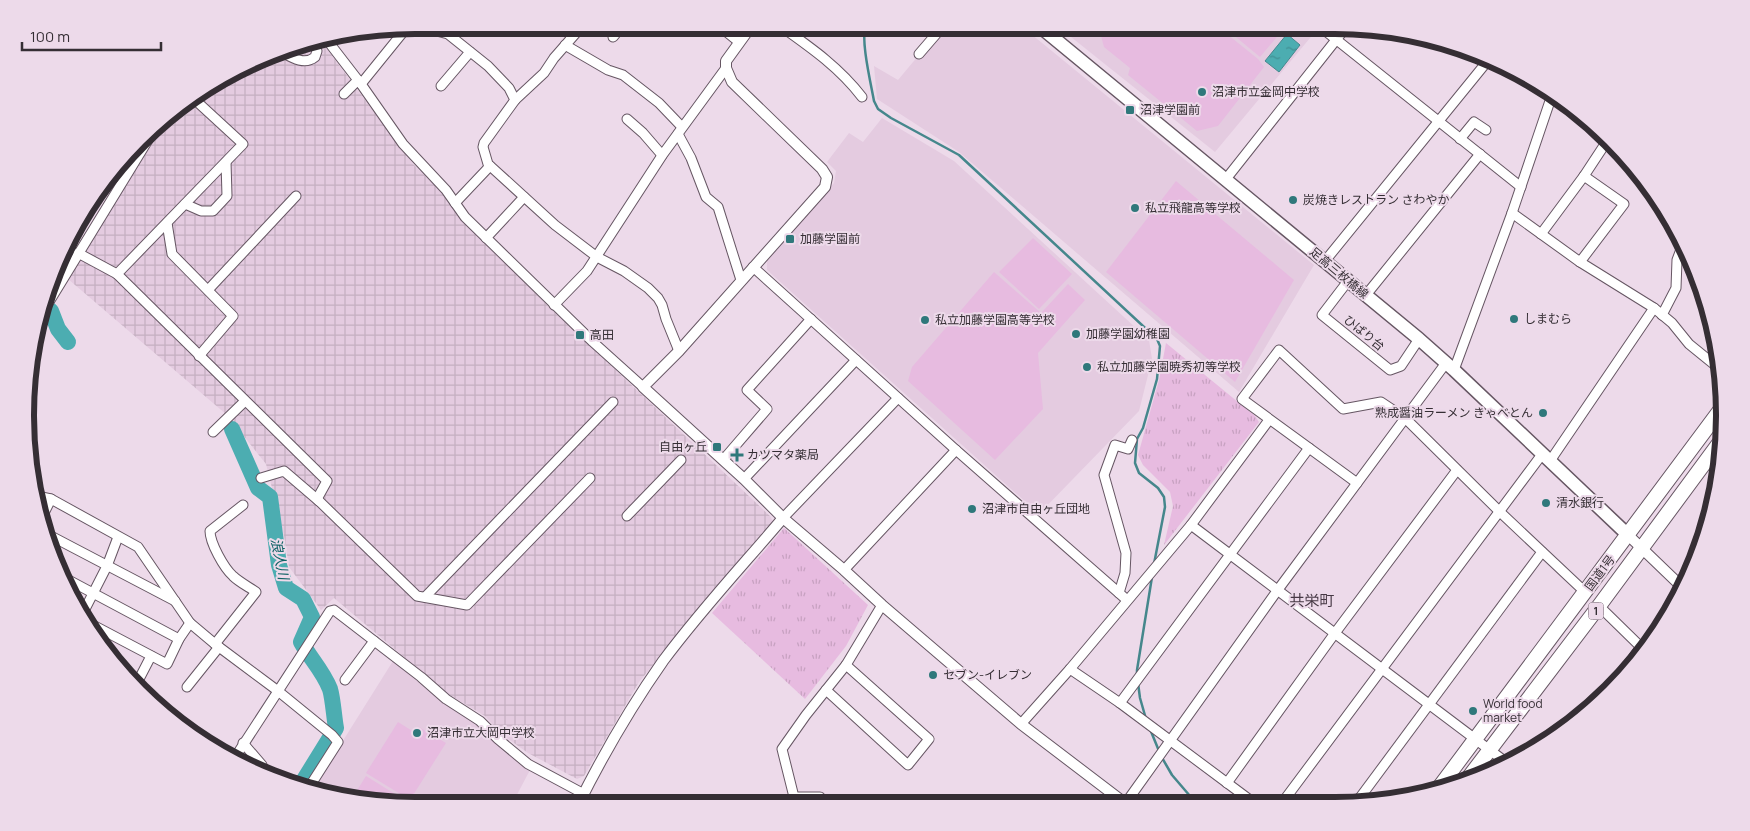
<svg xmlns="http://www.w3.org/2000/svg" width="1750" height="831" viewBox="0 0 1750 831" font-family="Manrope,'Noto Sans JP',sans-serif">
	<defs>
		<pattern id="industrial-grid" width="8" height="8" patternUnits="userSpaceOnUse" patternTransform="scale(1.25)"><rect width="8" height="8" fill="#e4cbe0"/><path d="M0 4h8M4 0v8" fill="none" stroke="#c4afc1"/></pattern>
		<pattern id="grass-tufts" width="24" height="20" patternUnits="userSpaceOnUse" patternTransform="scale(1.25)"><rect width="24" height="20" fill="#e7bbe0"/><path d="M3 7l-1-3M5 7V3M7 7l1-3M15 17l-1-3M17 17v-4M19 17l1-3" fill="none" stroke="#c7a1c1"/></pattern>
		<pattern id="water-ripples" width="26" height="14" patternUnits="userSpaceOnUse" patternTransform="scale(1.25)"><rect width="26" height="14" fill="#4cadb1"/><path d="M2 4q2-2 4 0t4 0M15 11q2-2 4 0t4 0" fill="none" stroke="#408d91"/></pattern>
	</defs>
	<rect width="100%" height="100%" fill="#eddaea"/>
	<!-- built -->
	<g fill="#e4cbe0">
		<path d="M944 25H1020L1314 265 1239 392 959 152 877 99 874 66 898 80Z"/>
		<path d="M1056 25H1307L1315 32 1215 152Z"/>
		<path d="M882 118 954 161 1149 340 1152 359 1139 411 1039 514 767 270V258L834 183 836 171 827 162 849 133 863 142Z"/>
		<path d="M393 661 443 703 478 724 504 752 530 770 511 806H415L339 798 312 790Z"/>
	</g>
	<!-- industrial -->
	<g fill="url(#industrial-grid)">
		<path d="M321 41 413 164 444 194 460 219 550 308 770 516 775 525 703 605 639 682 584 776 577 779 528 753 500 733 485 716 448 694 334 598 321 610 289 567 284 536 266 464 227 415 68 279 170 114 178 106 290 46Z"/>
		<path d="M128 159 65 261 60 257 91 199Z"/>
	</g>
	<!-- grass -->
	<g fill="url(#grass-tufts)">
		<path d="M1166 343 1255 416 1259 422 1164 545 1173 506 1170 492 1143 465 1138 455 1159 380Z"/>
		<path d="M784 528 868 605 846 646 805 699 712 613Z"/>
	</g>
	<!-- garden -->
	<g fill="#e7bbe0">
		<path d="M1106 25H1222V30L1258 59 1264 67 1218 126 1197 131 1128 75 1130 68 1104 47 1100 32Z"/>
		<path d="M1225 25H1287L1260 57 1225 28Z"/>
		<path d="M1176 181 1294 280 1235 382 1106 272Z"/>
		<path d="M1033 238 1072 274 1039 309 999 272Z"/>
		<path d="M994 272 1041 313 1068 284 1085 300 1038 353 1043 409 995 460 908 381 912 367Z"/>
		<path d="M398 722 414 732 419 727 446 743 410 800 366 773Z"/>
		<path d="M366 776 411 804 416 797 430 806 351 800Z"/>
	</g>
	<!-- water -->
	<path fill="url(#water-ripples)" stroke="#45878c" d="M1287 34 1300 45 1279 72 1265 61Z"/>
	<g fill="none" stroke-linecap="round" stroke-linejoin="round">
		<!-- stream -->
		<g stroke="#45878c" stroke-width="2.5">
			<path d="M866 25C860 38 871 84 874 101L878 109 891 118 959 155 1157 339 1160 346 1157 379 1143 428 1137 439 1135 463 1139 473 1158 488 1164 497 1165 507 1154 564"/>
			<path d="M1137 675V670L1152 577"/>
			<path d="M1138 683 1140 698 1146 719"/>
			<path d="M1150 729 1159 751"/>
			<path d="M1161 756 1172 775 1196 803"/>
		</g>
		<!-- river -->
		<g stroke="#4cadb1" stroke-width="16">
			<path d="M43 304 51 311 58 329 68 342"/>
			<path d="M232 429 258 488 270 497 279 565 286 588 303 599 312 617 301 642C310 658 323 671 330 689 333 699 334 717 336 728L302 783 298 786"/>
		</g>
		<defs>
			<g id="minor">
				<path d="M414 25 448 34 488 66 509 88 515 100 484 143 483 147 488 164 555 225 597 257 624 271 648 288 658 298 662 305 666 319 679 351"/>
				<path d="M561 25 572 37"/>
				<path d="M718 25 739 42"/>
				<path d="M779 25C810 47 839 67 862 97"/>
				<path d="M1318 25 1521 187"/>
				<path d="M858 29 860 25"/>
				<path d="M613 37 623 25"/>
				<path d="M327 40 361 84 403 144 446 190 465 217 593 342 643 387"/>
				<path d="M565 45 608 70 623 75 659 103 682 127"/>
				<path d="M280 51C291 57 304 66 315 57L317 51 313 42"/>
				<path d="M919 54 944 25"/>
				<path d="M361 84 408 26"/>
				<path d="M441 86 470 52"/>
				<path d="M344 94 358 80"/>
				<path d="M193 98 243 144 117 274 327 481 317 499 417 596 467 605 590 478"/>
				<path d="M515 100 544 73 554 58 583 25"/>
				<path d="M627 119 643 133 662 155"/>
				<path d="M678 134 691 158 706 197 718 207 741 280"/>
				<path d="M1460 139 1474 122 1486 130"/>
				<path d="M1226 179 1347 26"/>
				<path d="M455 203 490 166"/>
				<path d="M185 204 201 211H213L227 196 226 162"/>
				<path d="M1512 213 1580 262 1654 308 1672 323 1689 344 1721 370"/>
				<path d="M167 223 172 254 233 316 199 356"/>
				<path d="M1541 234 1584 176 1609 138"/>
				<path d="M486 238 524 197"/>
				<path d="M78 253 117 274"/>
				<path d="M1325 261 1490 58"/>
				<path d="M1580 262 1624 204 1584 176"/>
				<path d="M753 267 956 450 1127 600"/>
				<path d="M1348 281 1322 315 1390 370 1401 366 1419 339"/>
				<path d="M208 290 296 196"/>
				<path d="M1366 295 1480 154"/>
				<path d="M554 305 587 271 663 154 726 68"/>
				<path d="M1662 315 1676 288 1677 260 1683 244"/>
				<path d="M38 320 153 132"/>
				<path d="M1454 370 1512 213 1553 92"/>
				<path d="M213 432 245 401"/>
				<path d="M723 460 767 409 747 390 811 319"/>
				<path d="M1550 461 1654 308"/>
				<path d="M261 478 284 471 319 501"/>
				<path d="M744 479 856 360"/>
				<path d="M1357 483 1242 399 1279 350 1343 409 1381 402 1405 418 1500 512 1585 592"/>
				<path d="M37 496 51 499 138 547 190 623 215 644 278 691 332 735 338 742 308 789"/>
				<path d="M43 515 51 499"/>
				<path d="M627 516 681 460"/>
				<path d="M783 518 898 398"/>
				<path d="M1191 525 1507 763"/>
				<path d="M49 535 175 601"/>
				<path d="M844 570 956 450"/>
				<path d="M61 576 179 639"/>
				<path d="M1119 593 1125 573 1126 553 1104 475 1115 445 1128 449 1132 440"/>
				<path d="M425 597 613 402"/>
				<path d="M1599 606 1645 651"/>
				<path d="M83 613 107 566 118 537"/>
				<path d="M91 624 167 664 179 639 190 623"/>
				<path d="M215 644 256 592C249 587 239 582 233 576 224 568 210 543 210 531L243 505"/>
				<path d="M1070 669 1120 703 1254 803"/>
				<path d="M345 680 374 641"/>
				<path d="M137 683 151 656"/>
				<path d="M1613 685 1641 647"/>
				<path d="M187 687 219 647"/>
				<path d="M826 690 908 765 929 739 846 665"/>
				<path d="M1120 703 1309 448"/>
				<path d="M1021 724 1070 669 1191 525 1269 420"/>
				<path d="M243 743 262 765"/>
				<path d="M234 759 330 611 334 610 421 677 446 699 480 721 498 739 528 764 584 794"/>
				<path d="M1227 783 1335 633 1457 470"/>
				<path d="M794 797H820"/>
				<path d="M1282 803 1543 453"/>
				<path d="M1356 803 1542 552"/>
				<path d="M1125 804 1277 591 1446 363"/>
				<path d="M792 805 794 797 782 749 806 715 846 665 882 605"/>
			</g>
			<g id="tertiary">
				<path d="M752 25 726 61V68L732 82 822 169 827 177 825 187 679 351 643 387 744 479 783 518 844 570 882 605 1021 724 1126 804"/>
				<path d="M1628 535 1682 587"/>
				<path d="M578 805C602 757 632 705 663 661 700 611 743 565 783 518"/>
			</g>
			<path id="secondary" d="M1038 25 1419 339 1454 370 1628 535"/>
			<g id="trunk">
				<path d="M1466 781 1599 606 1723 438"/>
				<path d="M1438 789 1724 405"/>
			</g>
		</defs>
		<!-- minor casing -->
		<use href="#minor" stroke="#665663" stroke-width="11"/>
		<!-- tertiary casing -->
		<use href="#tertiary" stroke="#665663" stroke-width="12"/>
		<!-- secondary casing -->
		<use href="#secondary" stroke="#665663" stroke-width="15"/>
		<!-- trunk casing -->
		<use href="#trunk" stroke="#665663" stroke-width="16"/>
		<!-- minor -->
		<use href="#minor" stroke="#fff" stroke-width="9"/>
		<!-- tertiary -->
		<use href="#tertiary" stroke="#fff" stroke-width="10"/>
		<!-- secondary -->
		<use href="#secondary" stroke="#fff" stroke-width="12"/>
		<!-- trunk -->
		<use href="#trunk" stroke="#fff" stroke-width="14"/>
	</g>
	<!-- markers -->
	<g fill="#2f787b" stroke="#eddaea" stroke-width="2">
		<circle cx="1202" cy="92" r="5"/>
		<rect x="1125" y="105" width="10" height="10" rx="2.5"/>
		<circle cx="1293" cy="200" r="5"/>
		<circle cx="1135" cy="208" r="5"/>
		<rect x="785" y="234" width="10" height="10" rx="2.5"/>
		<circle cx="1514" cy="319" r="5"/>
		<circle cx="925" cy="320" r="5"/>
		<circle cx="1076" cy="334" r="5"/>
		<rect x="575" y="330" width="10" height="10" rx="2.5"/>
		<circle cx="1087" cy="367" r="5"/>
		<circle cx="1543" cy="413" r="5"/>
		<rect x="712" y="442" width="10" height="10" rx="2.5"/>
		<path d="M734.5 447.5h5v5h5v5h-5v5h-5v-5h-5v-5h5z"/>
		<circle cx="1546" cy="503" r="5"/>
		<circle cx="972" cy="509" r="5"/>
		<circle cx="933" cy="675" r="5"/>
		<circle cx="1473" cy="711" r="5"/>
		<circle cx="417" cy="733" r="5"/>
	</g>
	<g text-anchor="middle" stroke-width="4" stroke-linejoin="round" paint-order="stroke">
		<!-- shield labels -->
		<rect fill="#eddaea" stroke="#6c626b" stroke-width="1" x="1588.5" y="602.5" width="15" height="17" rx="4"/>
		<g font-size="11" font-weight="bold" fill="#352e34">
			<text x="1596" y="615">1</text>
		</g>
		<!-- poi labels -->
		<g font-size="12" fill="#352e34" stroke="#eddaea" text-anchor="start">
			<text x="1212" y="96">沼津市立金岡中学校</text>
			<text x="1140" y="114">沼津学園前</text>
			<text x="1303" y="204">炭焼きレストラン さわやか</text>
			<text x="1145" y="212">私立飛龍高等学校</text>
			<text x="800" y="243">加藤学園前</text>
			<text x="1524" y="323">しまむら</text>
			<text x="935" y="324">私立加藤学園高等学校</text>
			<text x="1086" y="338">加藤学園幼稚園</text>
			<text x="590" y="339">高田</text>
			<text x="1097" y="371">私立加藤学園暁秀初等学校</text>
			<text x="1533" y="417" text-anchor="end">熟成醤油ラーメン きゃべとん</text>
			<text x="707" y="451" text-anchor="end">自由ヶ丘</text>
			<text x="747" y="459">カツマタ薬局</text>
			<text x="1556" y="507">清水銀行</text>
			<text x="982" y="513">沼津市自由ヶ丘団地</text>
			<text x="943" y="679">セブン-イレブン</text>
			<text x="1483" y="708">World food<tspan x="1483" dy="14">market</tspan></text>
			<text x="427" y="737">沼津市立大岡中学校</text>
		</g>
		<!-- street labels -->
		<g font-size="12" fill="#352e34" stroke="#eddaea">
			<text transform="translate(1339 273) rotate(40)" y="4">足高三枚橋線</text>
			<text transform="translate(1364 333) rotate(39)" y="4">ひばり台</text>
			<text transform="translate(1600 573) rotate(-53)" y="4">国道1号</text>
		</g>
		<!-- water labels -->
		<g font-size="14" font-style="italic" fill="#0f6265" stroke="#eddaea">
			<text transform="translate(280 559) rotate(79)" y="5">浪人川</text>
		</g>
		<!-- quarter labels -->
		<g font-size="15" fill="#463844" stroke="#eddaea">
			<text x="1312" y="606">共栄町</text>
		</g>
	</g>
	<!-- crop -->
	<path d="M0 0H1750V831H0ZM415 34H1335A381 381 0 0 1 1716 415V416A381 381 0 0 1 1335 797H415A381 381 0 0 1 34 416V415A381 381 0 0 1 415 34Z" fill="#eddaea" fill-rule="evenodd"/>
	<path fill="none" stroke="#352e34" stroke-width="6" d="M415 34H1335A381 381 0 0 1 1716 415V416A381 381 0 0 1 1335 797H415A381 381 0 0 1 34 416V415A381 381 0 0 1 415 34Z"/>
	<!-- scale -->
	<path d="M22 42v8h139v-8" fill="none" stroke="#352e34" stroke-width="2.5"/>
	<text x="30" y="42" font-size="15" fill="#352e34" stroke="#eddaea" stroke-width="4" paint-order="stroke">100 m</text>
</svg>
